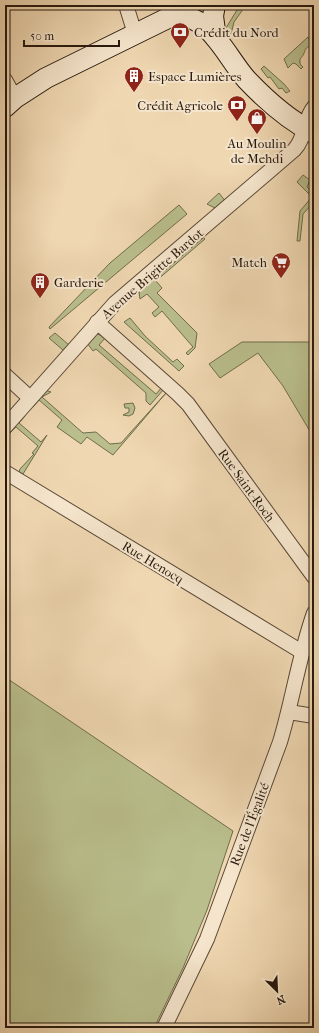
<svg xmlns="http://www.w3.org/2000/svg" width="319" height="1033" viewBox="0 0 319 1033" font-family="'IM FELL French Canon',serif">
	<rect width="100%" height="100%" fill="#efd7b1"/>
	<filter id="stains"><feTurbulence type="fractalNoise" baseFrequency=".005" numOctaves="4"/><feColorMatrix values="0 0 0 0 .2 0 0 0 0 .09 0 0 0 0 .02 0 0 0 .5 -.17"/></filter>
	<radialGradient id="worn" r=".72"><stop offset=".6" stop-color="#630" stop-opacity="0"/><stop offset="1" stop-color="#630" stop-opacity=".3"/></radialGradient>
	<!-- green -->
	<g fill="#b9be8c" stroke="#706c4c">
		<path d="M240 5H246L234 22 231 34 226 30V28Z"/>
		<path d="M308 37 314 45C301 48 308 51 300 59V64L303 67 301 69 296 64 293 63 288 68 284 59Z"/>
		<path d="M264 66 284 84 290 91 286 93 282 88 279 89 270 77 268 78 261 69Z"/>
		<path d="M303 175 310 180 307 187 314 193V202L303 214 300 241H297L300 211 312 197 297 182Z"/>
		<path d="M219 193 226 202 215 208 207 204Z"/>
		<path d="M179 205 187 214 50 329 49 327 110 263Z"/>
		<path d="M202 236 205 239 156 281 162 288 157 293 197 333 195 348 188 355 186 353 193 347 162 311 155 317 152 313 159 307 147 294 140 299 139 292Z"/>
		<path d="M130 318 145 336 173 362 177 359 184 366 179 371 124 322Z"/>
		<path d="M55 333 69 345 64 351 49 338Z"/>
		<path d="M97 334 106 337 99 345 156 394 162 387 164 389 150 405 146 401V393L96 349 93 351 87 343Z"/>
		<path d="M242 342H314V438L283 386 258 353 220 378 209 364Z"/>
		<path d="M45 390 51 392 42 397 83 433 96 432 110 444 121 443 166 393 113 455 87 437 81 444 57 427 62 420 39 400 33 407 32 406Z"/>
		<path d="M133 403 135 408 133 414 129 416 123 415 129 412V408H125L124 404Z"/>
		<path d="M23 415 25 416 19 423 41 442 47 435 23 474 19 472 20 469 34 454 32 453 38 446 16 427 10 433 8 430Z"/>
		<path d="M5 677 233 831 207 910 183 968 154 1028H5Z"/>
	</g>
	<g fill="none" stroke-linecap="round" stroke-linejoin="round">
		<defs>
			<g id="minor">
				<path d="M126 5 135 34"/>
				<path d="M5 80 15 98"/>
				<path d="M97 322 178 394 188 404 314 577"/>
				<path d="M5 375 30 398"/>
				<path d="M5 427 115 303 294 150C306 138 303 120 314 107"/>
				<path d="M5 472 302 652"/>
				<path d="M289 712 314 716"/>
				<path d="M164 1028 207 939 280 742C293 699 299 655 314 613"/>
			</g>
			<g id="secondary">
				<path d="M215 5 213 16 216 38"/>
				<path d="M172 16C209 11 226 57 247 80 267 101 288 120 314 133"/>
				<path d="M5 107 15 98 46 78 172 16 188 5"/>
			</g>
		</defs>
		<!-- minor casing -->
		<use href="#minor" stroke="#594836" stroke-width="16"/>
		<!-- secondary casing -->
		<use href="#secondary" stroke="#27190d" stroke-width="22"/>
		<!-- minor -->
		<use href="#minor" stroke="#f5e5cc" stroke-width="14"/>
		<!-- secondary -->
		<use href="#secondary" stroke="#f5e5cc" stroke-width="20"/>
	</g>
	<!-- icons -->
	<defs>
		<symbol id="bank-pin" viewBox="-11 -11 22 30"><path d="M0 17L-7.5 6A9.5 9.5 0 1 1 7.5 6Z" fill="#8f2418" stroke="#f5e5cc"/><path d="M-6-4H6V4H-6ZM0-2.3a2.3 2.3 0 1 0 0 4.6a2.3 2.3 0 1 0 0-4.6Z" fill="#fff"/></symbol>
		<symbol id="building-pin" viewBox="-11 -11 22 30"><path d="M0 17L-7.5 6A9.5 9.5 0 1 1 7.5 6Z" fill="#8f2418" stroke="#f5e5cc"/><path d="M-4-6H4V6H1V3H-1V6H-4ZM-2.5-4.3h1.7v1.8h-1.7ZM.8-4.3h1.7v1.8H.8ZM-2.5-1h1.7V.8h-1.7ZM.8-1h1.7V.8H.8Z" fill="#fff"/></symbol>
		<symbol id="shop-pin" viewBox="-11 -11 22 30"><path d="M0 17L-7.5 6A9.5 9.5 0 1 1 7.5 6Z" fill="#8f2418" stroke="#f5e5cc"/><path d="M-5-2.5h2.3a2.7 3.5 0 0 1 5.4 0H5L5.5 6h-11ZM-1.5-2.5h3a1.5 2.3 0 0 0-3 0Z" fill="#fff"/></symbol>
		<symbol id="supermarket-pin" viewBox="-11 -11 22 30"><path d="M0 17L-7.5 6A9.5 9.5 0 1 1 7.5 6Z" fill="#8f2418" stroke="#f5e5cc"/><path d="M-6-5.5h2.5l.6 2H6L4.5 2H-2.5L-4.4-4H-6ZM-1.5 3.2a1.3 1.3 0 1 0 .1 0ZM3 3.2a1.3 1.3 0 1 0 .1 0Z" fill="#fff"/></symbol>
	</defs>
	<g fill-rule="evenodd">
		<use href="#bank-pin" x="169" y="21" width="22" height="30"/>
		<use href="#building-pin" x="123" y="65" width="22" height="30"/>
		<use href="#bank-pin" x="226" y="94" width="22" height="30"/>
		<use href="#shop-pin" x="246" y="107" width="22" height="30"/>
		<use href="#supermarket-pin" x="270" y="251" width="22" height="30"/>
		<use href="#building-pin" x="29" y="271" width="22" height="30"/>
	</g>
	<g text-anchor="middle" stroke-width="4" stroke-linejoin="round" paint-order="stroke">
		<!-- poi labels -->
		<g font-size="13" fill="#27190d" stroke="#f5e5cc" text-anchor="start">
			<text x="194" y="37">Crédit du Nord</text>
			<text x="148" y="81">Espace Lumières</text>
			<text x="223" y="110" text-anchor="end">Crédit Agricole</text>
			<text x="257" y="148" text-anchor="middle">Au Moulin<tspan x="257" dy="15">de Mehdi</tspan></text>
			<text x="267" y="267" text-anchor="end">Match</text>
			<text x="54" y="287">Garderie</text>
		</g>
		<!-- street labels -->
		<g font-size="13" fill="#27190d" stroke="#f5e5cc">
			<text transform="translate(152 273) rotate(-41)" y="5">Avenue Brigitte Bardot</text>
			<text transform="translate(247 485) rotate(54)" y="5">Rue Saint-Roch</text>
			<text transform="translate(153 562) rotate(31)" y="5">Rue Henocq</text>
			<text transform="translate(249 824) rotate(-69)" y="5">Rue de l'Égalité</text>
		</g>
	</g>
	<!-- margin -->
	<rect width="319" height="1033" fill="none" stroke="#efd7b1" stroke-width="20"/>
	<rect x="6" y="6" width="307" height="1021" fill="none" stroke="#27190d" stroke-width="2"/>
	<rect x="10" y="10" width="299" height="1013" fill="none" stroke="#27190d"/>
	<!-- north arrow -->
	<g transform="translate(277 991) rotate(156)" stroke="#f5e5cc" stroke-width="3" paint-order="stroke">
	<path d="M0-3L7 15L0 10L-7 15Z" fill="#27190d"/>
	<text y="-6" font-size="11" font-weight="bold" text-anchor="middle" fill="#27190d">N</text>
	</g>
	<!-- scale -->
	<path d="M24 40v6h95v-6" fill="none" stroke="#27190d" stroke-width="2"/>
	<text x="30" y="40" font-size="12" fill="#27190d" stroke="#f5e5cc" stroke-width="3" paint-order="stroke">50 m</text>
	<rect width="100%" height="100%" filter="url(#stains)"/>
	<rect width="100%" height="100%" fill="url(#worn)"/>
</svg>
